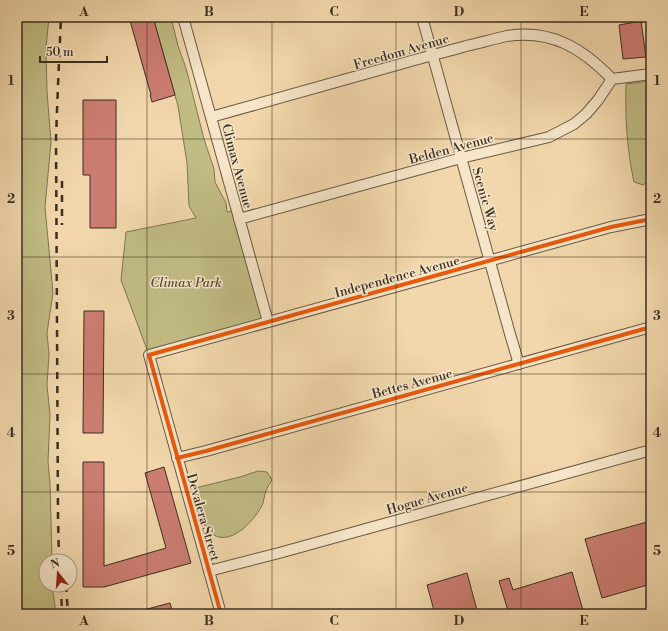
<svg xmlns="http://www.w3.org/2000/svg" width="668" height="631" viewBox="0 0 668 631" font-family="'Libre Bodoni',serif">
	<rect width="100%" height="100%" fill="#f1d7ab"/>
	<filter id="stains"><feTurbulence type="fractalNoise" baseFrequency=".005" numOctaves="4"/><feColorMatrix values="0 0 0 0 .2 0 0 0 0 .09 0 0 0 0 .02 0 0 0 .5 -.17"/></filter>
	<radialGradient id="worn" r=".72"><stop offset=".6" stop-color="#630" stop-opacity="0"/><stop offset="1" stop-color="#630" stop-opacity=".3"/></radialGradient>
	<!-- green -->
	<g fill="#c1bc84" stroke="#7e7654">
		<path d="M17 17H49L46 48 47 92 51 142 45 207 53 293 47 333 49 354 47 385 50 415 48 462 50 483 52 561H46V585H52L56 614H17Z"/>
		<path d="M153 17H171L178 46 186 68 204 139 214 169 215 182 226 203 227 212 236 210 268 322 149 355 121 280 126 232 196 218 189 206 187 163 178 106Z"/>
		<path d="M651 81V168L647 173 650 180 643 185 634 182C627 150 625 117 626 84Z"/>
		<path d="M258 471 267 472 272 480C269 485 266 489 265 494 264 497 264 500 263 503 257 518 232 546 214 535 201 527 195 502 191 489L240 477Z"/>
	</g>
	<!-- building -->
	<g fill="#cc7d71" stroke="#3a2f23">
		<path d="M129 17H153L175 95 152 102 150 95H151Z"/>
		<path d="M641 21 646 57 623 59 619 25Z"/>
		<path d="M83 100H116V228H90V175H83Z"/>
		<path d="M84 311H104L103 433H83Z"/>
		<path d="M83 462H104V566L166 548 145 473 164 467 191 563 104 587H83Z"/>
		<path d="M651 521V584L602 598 585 539Z"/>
		<path d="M572 572 584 614H509L499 581 509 578 513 590Z"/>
		<path d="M467 573 478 614H435L427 585Z"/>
		<path d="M170 603 173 614H137L136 612Z"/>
	</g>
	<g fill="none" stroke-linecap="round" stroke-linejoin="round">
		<defs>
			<g id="street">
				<path d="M183 17 268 322"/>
				<path d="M422 17 510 334 519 364"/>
				<path d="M211 117 404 63C425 57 445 52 466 46 480 43 493 39 507 36 552 29 583 49 612 79"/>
				<path d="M239 219 461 158 549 137 574 124 586 114 598 100 612 79 651 74"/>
				<path d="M177 458 206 451 651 327"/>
				<path d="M209 571 279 553 651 450"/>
				<path d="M221 614 149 355 611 227 651 219"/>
			</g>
		</defs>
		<!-- street casing -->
		<use href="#street" stroke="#685945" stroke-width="12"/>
		<!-- street -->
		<use href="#street" stroke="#f6e5c8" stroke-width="10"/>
		<!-- rail -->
		<g stroke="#3a2f23" stroke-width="2.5" stroke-dasharray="7 7" stroke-linecap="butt">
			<path d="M62 181V225"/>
			<path d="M59 561 58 517 56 138 58 85 61 17"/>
			<path d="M61 585 62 614"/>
			<path d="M66 585 68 614"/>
		</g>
		<defs>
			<g id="cycleway">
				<path d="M177 458 206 451 651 327"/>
				<path d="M221 614 149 355 611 227 651 219"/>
			</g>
		</defs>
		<!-- cycleway casing -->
		<use href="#cycleway" stroke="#f6e5c8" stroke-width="6"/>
		<!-- cycleway -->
		<use href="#cycleway" stroke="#e8590c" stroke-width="4"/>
	</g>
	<!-- grid -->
	<path fill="none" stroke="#3a2f23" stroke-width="1" stroke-opacity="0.55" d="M147 17V614M272 17V614M396 17V614M521 17V614M17 139H651M17 257H651M17 374H651M17 492H651"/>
	<g text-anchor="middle" stroke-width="3" stroke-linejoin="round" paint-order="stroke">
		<!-- street labels -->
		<g font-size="13" fill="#3a2f23" stroke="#f6e5c8">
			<text transform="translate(401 51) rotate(-16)" y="5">Freedom Avenue</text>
			<text transform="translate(451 148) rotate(-15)" y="5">Belden Avenue</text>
			<text transform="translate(238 166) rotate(75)" y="5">Climax Avenue</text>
			<text transform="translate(486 199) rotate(74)" y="5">Scenic Way</text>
			<text transform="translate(397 276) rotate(-15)" y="5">Independence Avenue</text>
			<text transform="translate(412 383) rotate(-15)" y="5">Bettes Avenue</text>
			<text transform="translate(427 498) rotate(-16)" y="5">Hogue Avenue</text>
			<text transform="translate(204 517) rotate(74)" y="5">Devalera Street</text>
		</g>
		<!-- park labels -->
		<g font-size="13" font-style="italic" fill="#554b36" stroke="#f6e5c8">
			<text x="186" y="287">Climax Park</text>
		</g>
	</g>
	<!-- margin -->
	<rect width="668" height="631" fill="none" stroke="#f1d7ab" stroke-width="44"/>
	<!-- north arrow -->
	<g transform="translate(58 573) rotate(343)"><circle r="19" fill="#f6e5c8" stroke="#ab9c86"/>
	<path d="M0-3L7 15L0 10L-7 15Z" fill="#8f2418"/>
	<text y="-6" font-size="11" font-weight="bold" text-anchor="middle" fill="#3a2f23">N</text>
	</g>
	<!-- scale -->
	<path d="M40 56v6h67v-6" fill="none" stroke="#3a2f23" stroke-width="2"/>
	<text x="46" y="56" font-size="12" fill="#3a2f23" stroke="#f6e5c8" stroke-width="3" paint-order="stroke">50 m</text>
	<rect x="22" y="22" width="624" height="587" fill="none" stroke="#3a2f23" stroke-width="1.5"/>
	<g font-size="13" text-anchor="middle" font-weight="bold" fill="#3a2f23">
		<text x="84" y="16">A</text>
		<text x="209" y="16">B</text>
		<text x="334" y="16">C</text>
		<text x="459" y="16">D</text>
		<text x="584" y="16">E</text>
		<text x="11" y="85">1</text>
		<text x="657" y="85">1</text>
		<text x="11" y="203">2</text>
		<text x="657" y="203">2</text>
		<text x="11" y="320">3</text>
		<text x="657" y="320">3</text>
		<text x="11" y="437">4</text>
		<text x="657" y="437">4</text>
		<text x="11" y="555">5</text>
		<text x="657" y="555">5</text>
		<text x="84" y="625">A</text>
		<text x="209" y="625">B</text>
		<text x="334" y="625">C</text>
		<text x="459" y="625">D</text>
		<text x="584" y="625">E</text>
	</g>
	<rect width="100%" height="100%" filter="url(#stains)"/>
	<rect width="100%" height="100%" fill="url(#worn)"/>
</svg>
